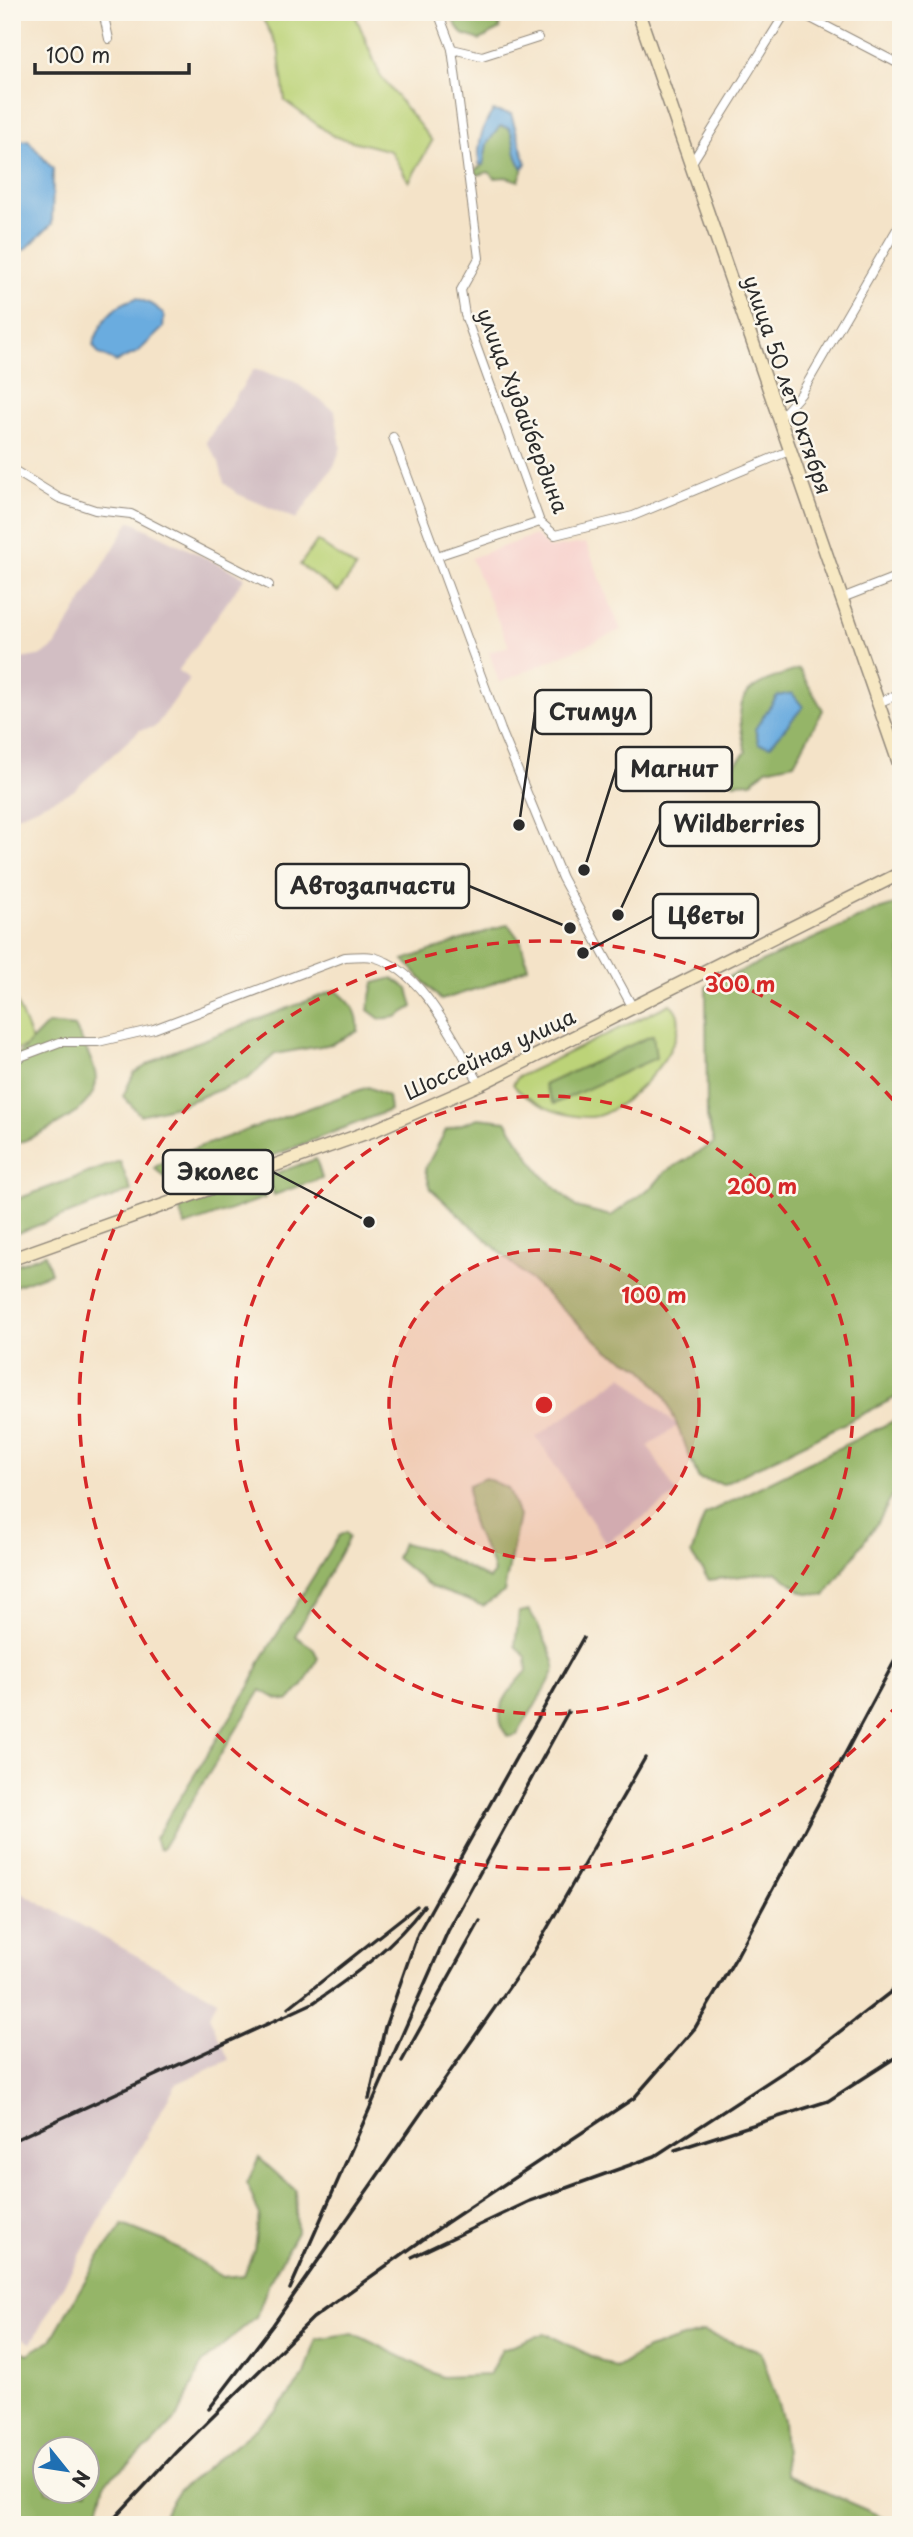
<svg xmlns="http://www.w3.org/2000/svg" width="913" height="2537" viewBox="0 0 913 2537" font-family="'Playpen Sans',sans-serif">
	<rect width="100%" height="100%" fill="#fbf7ec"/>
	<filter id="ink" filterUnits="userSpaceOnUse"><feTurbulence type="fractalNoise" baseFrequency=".0143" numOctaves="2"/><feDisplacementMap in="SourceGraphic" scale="14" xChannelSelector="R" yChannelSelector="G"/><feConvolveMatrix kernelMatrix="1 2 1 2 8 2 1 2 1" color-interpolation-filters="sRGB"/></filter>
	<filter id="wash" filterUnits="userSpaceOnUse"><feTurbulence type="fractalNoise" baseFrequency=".00686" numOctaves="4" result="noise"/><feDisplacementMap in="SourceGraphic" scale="28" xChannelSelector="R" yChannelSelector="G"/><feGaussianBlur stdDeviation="1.57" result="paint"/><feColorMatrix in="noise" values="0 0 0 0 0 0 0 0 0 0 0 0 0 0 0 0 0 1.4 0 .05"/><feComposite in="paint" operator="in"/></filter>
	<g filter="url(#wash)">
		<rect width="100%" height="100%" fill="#f4e3c8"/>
		<!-- built -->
		<path fill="#f7d0cc" d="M535 535 549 548 586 543 621 630 499 683 489 652 509 646 471 558Z"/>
		<!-- industrial -->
		<g fill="#d2bec3">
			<path d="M254 369 293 381 335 411 341 447 334 466 296 519 238 494 224 483 219 462 206 442Z"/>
			<path d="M130 521 245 577 178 671 190 679 155 727 140 730 73 791 12 818V635L21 659 43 655 55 646Z"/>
			<path d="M623 1376 677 1426 648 1446 677 1494 606 1543 536 1437Z"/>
			<path d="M12 1887 217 2000 209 2016 229 2060 176 2084 31 2343 12 2335Z"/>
		</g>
		<!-- green -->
		<g fill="#bcd378" stroke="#747f52" stroke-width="2" fill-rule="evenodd">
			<path d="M259 12H354L380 75 432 141 409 182 391 151 333 136 285 101 278 47Z"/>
			<path d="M317 541 356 568 338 592 300 565Z"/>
			<path d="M16 1001 33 1044 12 1052V1002Z"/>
			<path d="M670 1004C705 1030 624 1117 590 1117 576 1117 555 1113 543 1106 531 1099 520 1095 513 1084L518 1077ZM653 1036 555 1104H554L545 1085Z"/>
		</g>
		<!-- forest -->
		<g fill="#95b568" stroke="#60704a" stroke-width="2" fill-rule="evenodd">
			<path d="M447 12H497L500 29 480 40 462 34Z"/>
			<path d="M500 126 509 128C517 142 512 155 523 168L519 181 506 177 494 178 489 172 477 175 475 170 483 165 487 144Z"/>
			<path d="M799 669 823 710 794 763 766 769 752 782 733 783 731 768 746 752C730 691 746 687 799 669Z"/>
			<path d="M901 903V1395L724 1484 699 1479 665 1396 642 1368 607 1350 431 1189 425 1169 446 1130 478 1118 506 1121 541 1174 576 1207 611 1216 654 1185 665 1172 714 1143 707 1118 706 987 875 911Z"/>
			<path d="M508 924 521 942 528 967 491 984 441 1000 404 960Z"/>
			<path d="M393 978 408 989 413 1007 396 1017 380 1019 368 1010 374 983Z"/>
			<path d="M336 990C350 1002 360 1011 358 1031L332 1044 275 1054 248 1079 180 1105 140 1115 123 1096 134 1073 166 1054Z"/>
			<path d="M48 1024 75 1027C82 1041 91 1056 95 1072 105 1109 39 1134 12 1146V1061Z"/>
			<path d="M653 1035 656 1058 554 1104 544 1085Z"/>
			<path d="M368 1087 388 1096 390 1110 182 1191 154 1168 168 1158Z"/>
			<path d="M316 1159 322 1178 274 1195 268 1176Z"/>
			<path d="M120 1161 131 1191 12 1235V1201Z"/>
			<path d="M258 1180 265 1198 185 1226 179 1207Z"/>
			<path d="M45 1254 51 1273 12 1287V1266Z"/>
			<path d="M901 1417V1480L880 1519 825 1596 803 1592 776 1572 709 1580 691 1554 705 1514Z"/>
			<path d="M485 1478 508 1488 519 1516 504 1592 483 1606 431 1587 396 1558 402 1543 433 1550 489 1579 494 1573C492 1558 485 1551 478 1537 470 1523 468 1501 469 1485Z"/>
			<path d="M346 1532 349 1537 295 1636 313 1648 318 1658 303 1686 288 1701 277 1699 261 1690 162 1849H159L155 1838 250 1686 261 1660 339 1536Z"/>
			<path d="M529 1610C534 1617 557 1662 555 1668 552 1682 525 1719 517 1735L508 1737C488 1712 510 1689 527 1671L526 1657 515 1646 519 1612Z"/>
			<path d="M259 2158 295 2190 297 2232 269 2283 256 2317 203 2362 178 2417 151 2445 105 2483 96 2518 90 2525H12V2347L28 2354 51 2340 97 2260 123 2225 167 2242 223 2277 244 2275 254 2249 259 2215 247 2183ZM46 2450H88V2492H46Z"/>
			<path d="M703 2332 761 2352 783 2420 786 2475 901 2525H157L179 2490 275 2412 305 2375 316 2339 353 2333 442 2377 489 2375 502 2349 545 2333 616 2368 647 2349Z"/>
		</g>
		<!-- water -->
		<g fill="#6bacdf" stroke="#4b6c85" stroke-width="2">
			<path d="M493 111 511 114 526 163 523 168C512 155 517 142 509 128L500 126 487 144 483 165 479 164C478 144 481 128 493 111Z"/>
			<path d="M28 140 53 169 52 224 26 249 12 254V142Z"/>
			<path d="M137 298 155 306 164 315 163 328 138 352 116 362 99 354 93 345C101 322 111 305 137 298Z"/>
			<path d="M792 693 803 707 770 746 759 744 755 729 777 696Z"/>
		</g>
	</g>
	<g filter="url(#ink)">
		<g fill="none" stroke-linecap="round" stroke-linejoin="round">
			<defs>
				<g id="street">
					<path d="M103 12 109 39"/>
					<path d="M438 12 452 49 479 258 461 290 465 315 540 522 555 535 633 516 789 451"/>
					<path d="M799 12 901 65"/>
					<path d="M452 49 482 56 538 38"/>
					<path d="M691 164 786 12"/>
					<path d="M779 419 801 394 901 222"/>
					<path d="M393 437 501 730 562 878 633 1008"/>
					<path d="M12 469 59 498 95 510 131 514 269 585"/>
					<path d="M437 556 540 522"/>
					<path d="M842 598 901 575"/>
					<path d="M878 703 901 693"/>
					<path d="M12 1060 60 1042H98L154 1029 345 957C354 957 365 955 373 957 424 970 454 1042 480 1084"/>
				</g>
				<g id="secondary">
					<path d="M638 12 901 769"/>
					<path d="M12 1259 377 1129 480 1084 901 873"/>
				</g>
			</defs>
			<!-- street casing -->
			<use href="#street" stroke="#90877a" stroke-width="10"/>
			<!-- secondary casing -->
			<use href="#secondary" stroke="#90877a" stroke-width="15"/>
			<!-- street -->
			<use href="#street" stroke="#fff" stroke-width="8"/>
			<!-- secondary -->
			<use href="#secondary" stroke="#f7e8c3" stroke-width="12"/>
			<!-- rail -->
			<g stroke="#2b2b2b" stroke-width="3.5">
				<path d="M288 2008 417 1906"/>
				<path d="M402 2061 480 1921"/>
				<path d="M369 2099 385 2027 418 1933 583 1638"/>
				<path d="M12 2141 313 2003C355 1975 394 1946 424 1906"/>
				<path d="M675 2150 828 2101 901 2054"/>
				<path d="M412 2257 530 2201 655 2156 811 2054 901 1984"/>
				<path d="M290 2289 448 1931 568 1712"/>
				<path d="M209 2409 273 2325 533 1953 645 1758"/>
				<path d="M175 2454 313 2318 446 2223 634 2098 695 2028 738 1954 901 1649"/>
				<path d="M108 2525 180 2448"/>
			</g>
		</g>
	</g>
	<!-- distance rings -->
	<circle cx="544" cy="1405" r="155" fill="#d62828" fill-opacity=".12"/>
	<g fill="none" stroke="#d62828" stroke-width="3.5" stroke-dasharray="12 9">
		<circle cx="544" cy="1405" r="155"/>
		<circle cx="544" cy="1405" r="309"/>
		<path d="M899 1703A464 464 0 1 1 899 1107"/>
	</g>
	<g text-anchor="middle" stroke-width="5" stroke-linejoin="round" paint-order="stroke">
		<!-- street labels -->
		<g font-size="21" fill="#2b2b2b" stroke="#fbf7ec">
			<text transform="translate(787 385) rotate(71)" y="7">улица 50 лет Октября</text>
			<text transform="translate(522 411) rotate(69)" y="7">улица Худайбердина</text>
			<text transform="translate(490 1055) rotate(-25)" y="7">Шоссейная улица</text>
		</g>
	</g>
	<circle cx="544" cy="1405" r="10" fill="#d62828" stroke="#fbf7ec" stroke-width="3.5"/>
	<g font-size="21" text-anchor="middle" font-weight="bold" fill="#d62828" stroke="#fbf7ec" stroke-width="5" stroke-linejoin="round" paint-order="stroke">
		<text x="740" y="992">300 m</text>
		<text x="762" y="1194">200 m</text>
		<text x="654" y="1303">100 m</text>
	</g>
	<!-- callouts -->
	<path fill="none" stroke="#2b2b2b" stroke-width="2.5" d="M519 825L535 712M584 870L616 769M618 915L660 824M570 928L469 886M583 953L653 916M369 1222L273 1172"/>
	<g fill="#2b2b2b" stroke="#fbf7ec" stroke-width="2.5">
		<circle cx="519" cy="825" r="7"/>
		<circle cx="584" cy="870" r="7"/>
		<circle cx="618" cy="915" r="7"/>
		<circle cx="570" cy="928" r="7"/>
		<circle cx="583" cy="953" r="7"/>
		<circle cx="369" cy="1222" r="7"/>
	</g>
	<g fill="#fbf7ec" stroke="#2b2b2b" stroke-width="2.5">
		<rect x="535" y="690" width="116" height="44" rx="7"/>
		<rect x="616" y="747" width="116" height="44" rx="7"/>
		<rect x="660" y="802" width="159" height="44" rx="7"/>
		<rect x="276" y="864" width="193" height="44" rx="7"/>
		<rect x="653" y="894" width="105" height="44" rx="7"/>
		<rect x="163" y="1150" width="110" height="44" rx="7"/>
	</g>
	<g font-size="23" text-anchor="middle" font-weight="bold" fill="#2b2b2b">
		<text x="593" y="720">Стимул</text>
		<text x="674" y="777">Магнит</text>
		<text x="739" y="832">Wildberries</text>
		<text x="373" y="894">Автозапчасти</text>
		<text x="706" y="924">Цветы</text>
		<text x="218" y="1180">Эколес</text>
	</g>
	<!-- margin -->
	<rect width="913" height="2537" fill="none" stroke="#fbf7ec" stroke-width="42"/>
	<!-- north arrow -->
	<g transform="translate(66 2470) rotate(120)"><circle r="33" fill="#fbf7ec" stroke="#a8a59f" stroke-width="2"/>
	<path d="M0-5L12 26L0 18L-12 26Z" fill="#1f6fb2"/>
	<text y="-10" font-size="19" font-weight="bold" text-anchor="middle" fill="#2b2b2b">N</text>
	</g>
	<!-- scale -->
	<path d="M35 63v10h154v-10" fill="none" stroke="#2b2b2b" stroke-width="3.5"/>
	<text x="46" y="63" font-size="21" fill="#2b2b2b" stroke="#fbf7ec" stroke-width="5" paint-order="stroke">100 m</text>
</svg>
